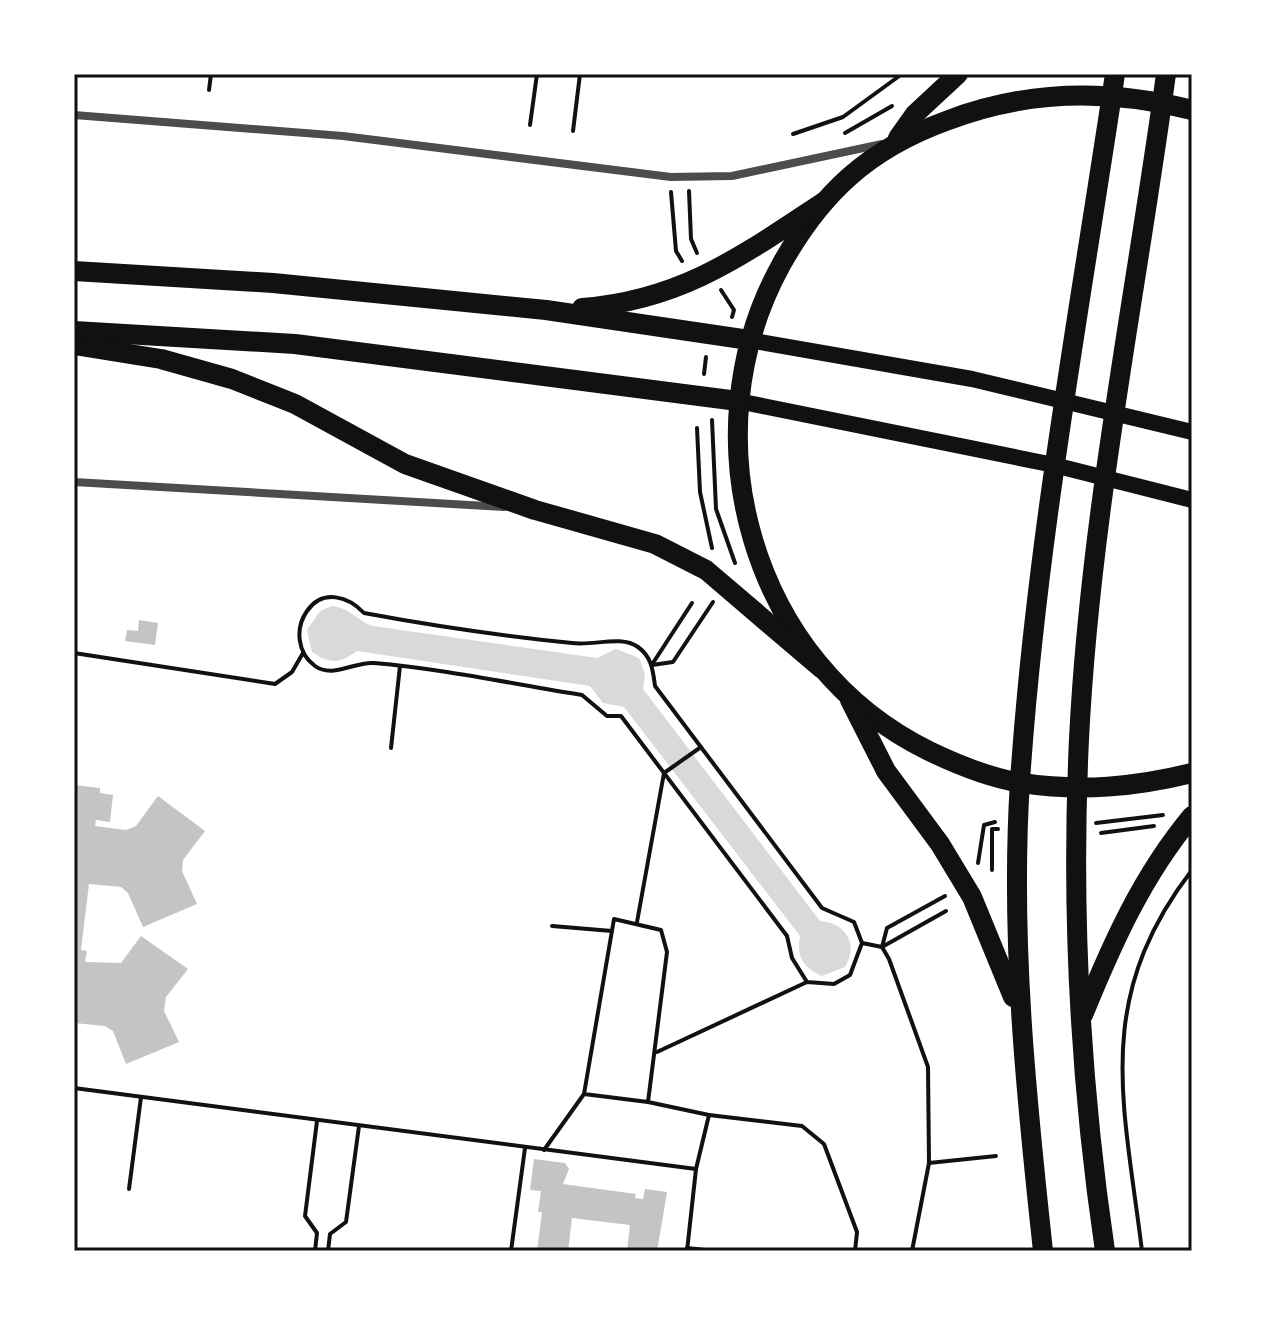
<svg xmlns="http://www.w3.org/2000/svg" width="1266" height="1325" viewBox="0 0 1266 1325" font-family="Manrope,sans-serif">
	<rect width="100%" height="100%" fill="#fff"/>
	<!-- water -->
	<path fill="#d9d9d9" d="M332 606C351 608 357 621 373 626L597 658 616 649 639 658 645 674 643 689 820 921C846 923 859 944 845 967L822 976C803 968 796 956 800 936L624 707 603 703 590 686 357 651C340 664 329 664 312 652L307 630 320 611Z"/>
	<!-- building -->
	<g fill="#c4c4c4">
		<path d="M139 620 158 623 155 645 125 641 127 630 138 631Z"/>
		<path d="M74 785 100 788V793L113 795 110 822 96 820 95 826 126 830 136 826 158 796 205 831 183 860 182 871 197 904 143 927 128 893 121 887 89 884 81 950 87 951 85 962 121 963 141 936 188 969 166 997 164 1011 179 1042 126 1064 113 1031 105 1026 74 1023Z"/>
		<path d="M534 1159 565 1163 569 1169 563 1184 636 1194 635 1198 643 1199 645 1189 667 1192 657 1251H627L630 1225 572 1218 568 1251H537L542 1212H538L541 1191 530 1190Z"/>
	</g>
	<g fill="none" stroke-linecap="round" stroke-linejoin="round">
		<!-- path -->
		<g stroke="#111" stroke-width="4">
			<path d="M978 75 1001 74"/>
			<path d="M209 90 211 74"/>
			<path d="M530 125 537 74"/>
			<path d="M573 131 580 74"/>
			<path d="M845 133 892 106"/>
			<path d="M793 134 843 117 902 74"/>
			<path d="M689 191 691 239 697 253"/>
			<path d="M671 192 676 251 682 261"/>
			<path d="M721 290 734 310 732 317"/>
			<path d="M704 374 706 357"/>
			<path d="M712 420 716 509 735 563"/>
			<path d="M697 428 700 492 712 548"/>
			<path d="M74 653 275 684 292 672 303 653"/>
			<path d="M653 663 692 603"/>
			<path d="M652 665 673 662 713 602"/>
			<path d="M391 748 400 666"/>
			<path d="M1096 823 1163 815"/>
			<path d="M1101 833 1154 826"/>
			<path d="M978 863 984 825 995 822"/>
			<path d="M992 870V829H998"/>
			<path d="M637 922 664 773 701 747"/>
			<path d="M552 926 612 931"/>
			<path d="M862 943 882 947 889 959 928 1067 929 1163 912 1251"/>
			<path d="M882 947 887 928 945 896"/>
			<path d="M882 947 946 911"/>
			<path d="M657 1052 807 982 834 984 850 975 862 943 854 922 822 908 655 686C653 671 652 657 638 647 621 635 594 646 572 643 502 636 434 626 364 613 349 597 323 588 307 611 295 628 297 653 315 666 333 679 355 661 374 663 444 669 513 684 582 695L607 716H621L787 936 792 958 807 982"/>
			<path d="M74 1088 696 1169"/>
			<path d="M648 1102 709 1115 696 1169 687 1251"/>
			<path d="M709 1115 802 1126 824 1144 857 1232 855 1251"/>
			<path d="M544 1150 584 1094 648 1102 667 952 661 930 614 919 584 1094"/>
			<path d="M929 1163 996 1156"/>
			<path d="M129 1189 141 1097"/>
			<path d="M687 1248 714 1251"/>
			<path d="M315 1251 317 1233 305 1216 317 1121"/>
			<path d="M328 1251 330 1234 346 1222 359 1126"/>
			<path d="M511 1251 525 1148"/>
			<path d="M1142 1251C1124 1103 1092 1000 1192 870"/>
		</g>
		<!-- minor -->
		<g stroke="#4c4c4c" stroke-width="8">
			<path d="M74 115 343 136 671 177 732 176 882 144"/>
			<path d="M74 482 504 507"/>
		</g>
		<!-- secondary -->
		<g stroke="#111" stroke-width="16">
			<path d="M749 340 972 379 1192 432"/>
			<path d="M738 401 1054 465 1192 500"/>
		</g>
		<!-- primary -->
		<g stroke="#111" stroke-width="20">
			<path d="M1192 110C1110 89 1026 90 946 121 869 149 821 193 781 265 687 436 751 664 929 751 958 765 990 778 1022 783 1081 792 1135 787 1192 773"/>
			<path d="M898 138 915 114 958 74"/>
			<path d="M850 700 886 771 940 844 972 897 1013 997"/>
			<path d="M1083 1015C1112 944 1142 876 1192 816"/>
			<path d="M1043 1251C1026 1095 1010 938 1020 781 1036 543 1080 309 1115 74"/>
			<path d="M1105 1251C1080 1082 1071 910 1079 739 1090 516 1136 295 1166 74"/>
		</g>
		<!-- trunk -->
		<g stroke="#111" stroke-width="20">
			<path d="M74 271 273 283 546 310 749 340"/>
			<path d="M582 308C683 300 743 255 825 201"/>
			<path d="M74 331 295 344 738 401"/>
			<path d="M74 345 161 359 232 379 295 404 405 464 535 510 655 544 706 570 822 669"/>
		</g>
	</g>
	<!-- border -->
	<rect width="1266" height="1325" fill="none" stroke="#ffffff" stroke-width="152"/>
	<rect x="76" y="76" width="1114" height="1173" fill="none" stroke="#111" stroke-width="3"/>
</svg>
